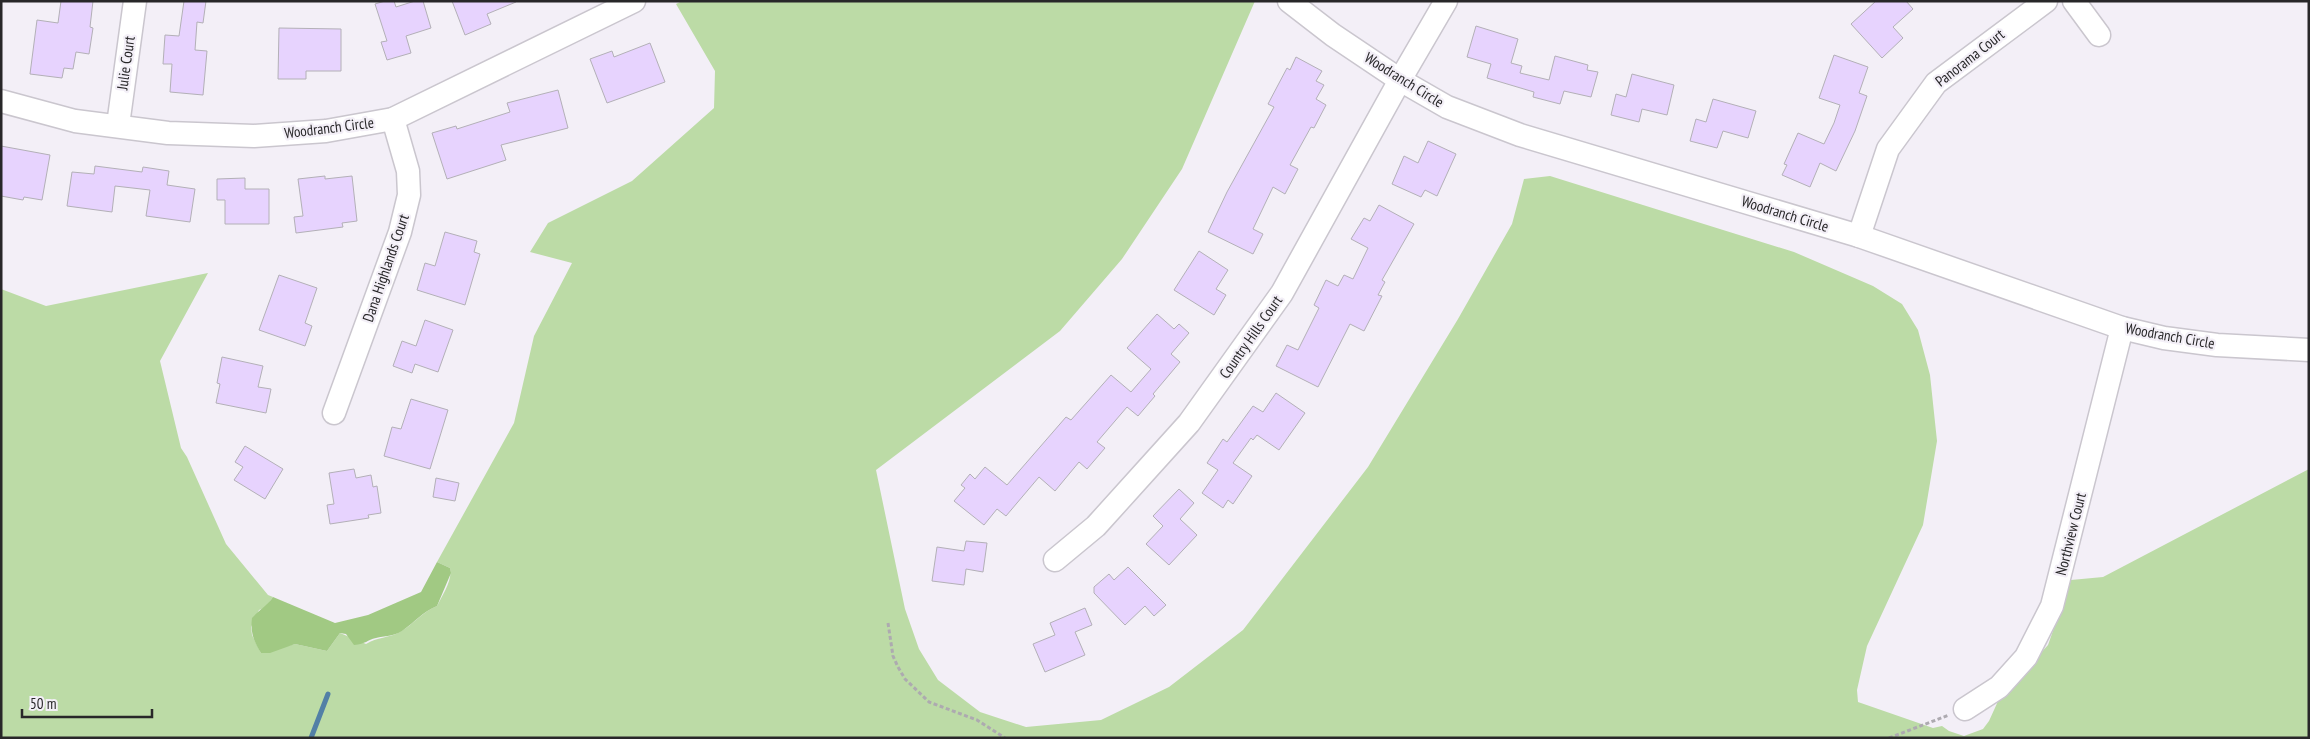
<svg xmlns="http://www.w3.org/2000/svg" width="2310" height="739" viewBox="0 0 2310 739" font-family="'PT Sans Narrow',sans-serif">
	<rect width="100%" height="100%" fill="#f3eff7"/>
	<!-- green -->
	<path fill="#bcdba6" d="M682 1H1255L1182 169 1122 259 1060 331 876 470 905 609 919 649 938 680 980 712 1026 727 1101 720 1169 687 1243 630 1368 467 1458 319 1512 224 1524 179 1550 176 1794 252 1873 286 1902 304 1918 330 1930 375 1937 441 1923 525 1867 646 1857 690 1858 702 1933 728 1942 726 1949 731 1964 736 1983 729 1989 721 1999 699 2048 645 2071 580 2103 577 2309 469V738H1V289L46 306 208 273 160 361 181 448 187 457 226 544 268 595 273 597 266 607 259 610 251 627 252 635 261 653 295 644 327 651 340 633 366 644C377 637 389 638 400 632 414 624 422 612 437 606 442 596 453 580 450 568L437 562 514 423 534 336 572 263 530 252 548 223 632 181 714 108 715 71 676 4Z"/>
	<!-- forest -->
	<path fill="#a1c983" d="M437 562 450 568 451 573 437 606C422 612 415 622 402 631 394 636 384 636 376 638 367 640 366 644 354 645L346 634 340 633 327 651 295 644 270 653H261C254 641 250 633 252 618 259 610 267 606 273 597L335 623 368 615 421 592Z"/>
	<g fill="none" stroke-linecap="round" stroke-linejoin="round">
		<!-- stream -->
		<path stroke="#5280a6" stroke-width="5" d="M311 738 328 694"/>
	</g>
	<!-- building -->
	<g fill="#e7d3fe" stroke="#b3b0b7">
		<path d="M61 1H93L90 27 93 28 89 54 76 52 73 69 64 68 62 78 30 74 37 20 58 23Z"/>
		<path d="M184 1H206L203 23 197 22 195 50 207 51 203 95 170 92 172 64H163L165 35 179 36Z"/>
		<path d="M385 1H394L396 7 415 1H423L431 28 406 36 411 53 387 60 381 42 387 41 375 4Z"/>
		<path d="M452 1H516V2L487 14 491 24 465 35Z"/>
		<path d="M1876 1H1906L1913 9 1893 27 1903 38 1882 58 1851 24Z"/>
		<path d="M1476 26 1518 39 1511 63 1522 66 1520 73 1549 80 1555 56 1588 65 1587 70 1598 72 1591 97 1564 91 1560 104 1533 97 1534 92 1487 78 1491 64 1467 57Z"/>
		<path d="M279 28 341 29V71H306V79H278Z"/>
		<path d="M650 43 665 82 607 103 590 59 612 51 614 57Z"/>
		<path d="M1834 55 1868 67 1859 93 1867 96 1855 131 1836 171 1820 163 1810 187 1782 175 1787 165 1784 164 1798 133 1824 144 1834 123 1840 105 1819 98Z"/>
		<path d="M1296 57 1322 71 1316 81 1324 85 1316 99 1326 105 1314 128 1311 127 1290 165 1298 169 1285 194 1273 187 1253 229 1263 234 1253 254 1208 232 1227 192 1274 107 1268 104 1287 68 1290 70Z"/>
		<path d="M1632 74 1674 85 1667 115 1642 109 1639 122 1611 115 1616 94 1626 97Z"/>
		<path d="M558 90 568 128 501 145 506 160 447 179 432 133 456 126 457 129 510 112 507 103Z"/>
		<path d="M1713 99 1756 111 1748 138 1723 131 1717 148 1690 141 1696 119 1706 122Z"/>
		<path d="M1428 141 1456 154 1437 196 1425 190 1421 197 1392 184 1404 156 1418 163Z"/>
		<path d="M1 146 50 155 42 200 24 197 23 200 1 196Z"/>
		<path d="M95 166 142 172 143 167 169 171 167 185 195 189 190 222 146 216 150 190 115 186 112 212 67 206 72 172 94 174Z"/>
		<path d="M325 176V179L352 176 357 221 342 223 343 227 296 233 294 217 303 216 298 179Z"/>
		<path d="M245 178V189H269V224H225V200H217V179Z"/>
		<path d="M1379 205 1414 224 1382 280 1385 282 1378 295 1382 296 1364 331 1350 324 1318 387 1276 366 1287 345 1298 350 1319 308 1314 305 1326 280 1338 286 1344 275 1353 279 1368 248 1351 239 1364 218 1370 221Z"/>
		<path d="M445 232 477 241 474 252 480 254 465 305 417 290 425 263 435 266Z"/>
		<path d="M1199 251 1228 270 1216 289 1226 295 1214 315 1174 290Z"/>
		<path d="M279 275 317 288 305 323 312 326 305 346 259 330Z"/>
		<path d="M1157 314 1174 329 1179 324 1189 333 1171 354 1180 362 1153 394 1155 396 1138 416 1127 407 1097 442 1105 448 1087 469 1079 462 1055 491 1039 477 1006 516 997 509 984 525 954 501 965 488 961 485 970 474 975 479 985 467 1007 485 1066 417 1071 420 1111 375 1131 392 1151 369 1127 348Z"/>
		<path d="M425 320 453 330 438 372 415 364 412 373 393 366 402 341 416 346Z"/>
		<path d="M222 357 263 366 258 387 271 389 266 413 216 403 220 384 217 383Z"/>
		<path d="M1276 393 1305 413 1279 450 1257 435 1253 440 1251 438 1233 463 1252 476 1233 504 1228 500 1223 508 1202 493 1218 470 1207 463 1223 439 1227 442 1253 406 1263 412Z"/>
		<path d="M411 399 448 410 430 469 384 456 392 427 401 429Z"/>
		<path d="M245 446 283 469 265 499 234 480 243 467 235 462Z"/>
		<path d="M354 469 356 478 371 475 373 487 377 486 381 513 368 515 369 518 330 524 327 505 334 504 329 473Z"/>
		<path d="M436 478 459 483 455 501 433 497Z"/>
		<path d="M1179 489 1194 503 1180 519 1197 535 1169 565 1146 544 1163 526 1153 516Z"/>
		<path d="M966 541 987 543 983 572 966 569 964 585 932 581 937 547 964 551Z"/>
		<path d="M1128 567 1166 605 1154 616 1145 606 1125 625 1094 593V587L1109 574 1114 580Z"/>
		<path d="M1085 608 1092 625 1075 632 1085 655 1045 672 1033 644 1055 635 1050 623Z"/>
	</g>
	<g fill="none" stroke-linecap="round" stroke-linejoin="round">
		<defs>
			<g id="minor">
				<path d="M1289 1 1333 35 1400 80 1447 107 1520 135 1859 236 2122 328 2164 338 2217 345 2309 350"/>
				<path d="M2074 1 2099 35"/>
				<path d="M1 101 75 121 168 133 254 136 326 131 393 119 634 1"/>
				<path d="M118 125 135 1"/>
				<path d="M1859 236 1888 149 1936 83 2046 1"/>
				<path d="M334 413 400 232 409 195 408 171 393 119"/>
				<path d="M1055 560 1096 526 1189 423 1282 293 1400 80 1446 1"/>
				<path d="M1965 709 1999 687 2026 657 2052 606 2122 328"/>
			</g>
		</defs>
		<!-- minor casing -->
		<use href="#minor" stroke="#cac6ce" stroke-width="25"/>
		<!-- path -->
		<g stroke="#adaab0" stroke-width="3" stroke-dasharray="4 2.5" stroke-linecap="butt">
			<path d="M888 623 893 656 898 667 905 679 929 702 977 720 1005 738"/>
			<path d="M1889 738 1949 715"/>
		</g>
		<!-- minor -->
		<use href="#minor" stroke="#fff" stroke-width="22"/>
	</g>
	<g text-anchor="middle" stroke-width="4.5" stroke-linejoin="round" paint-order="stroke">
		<!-- street labels -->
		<g font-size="15" fill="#282729" stroke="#f3eff7">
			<text transform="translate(1970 58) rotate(-38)" y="5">Panorama Court</text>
			<text transform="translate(126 63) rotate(-82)" y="5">Julie Court</text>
			<text transform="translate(1404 80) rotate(32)" y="5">Woodranch Circle</text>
			<text transform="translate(329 128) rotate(-7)" y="5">Woodranch Circle</text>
			<text transform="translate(1785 214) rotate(17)" y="5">Woodranch Circle</text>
			<text transform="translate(386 268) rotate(-71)" y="5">Dana Highlands Court</text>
			<text transform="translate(2170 336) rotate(10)" y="5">Woodranch Circle</text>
			<text transform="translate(1251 337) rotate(-55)" y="5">Country Hills Court</text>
			<text transform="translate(2071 534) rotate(-76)" y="5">Northview Court</text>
		</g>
	</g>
	<!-- border -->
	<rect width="2310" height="739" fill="none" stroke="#282729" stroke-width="5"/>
	<!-- scale -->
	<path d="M22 709v8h130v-8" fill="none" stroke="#282729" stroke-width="2.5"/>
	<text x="30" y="709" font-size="15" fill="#282729" stroke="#f3eff7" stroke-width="4" paint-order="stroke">50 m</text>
</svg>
